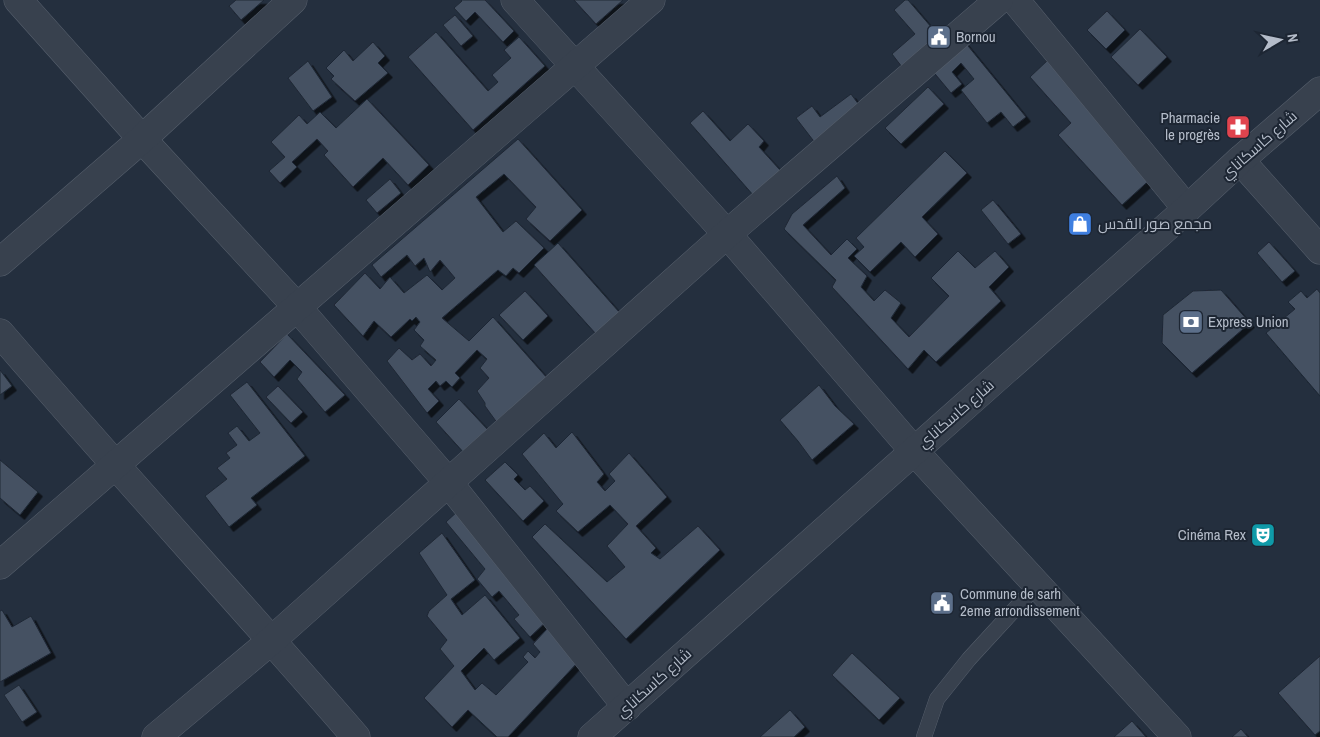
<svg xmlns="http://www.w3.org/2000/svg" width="1320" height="737" viewBox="0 0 1320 737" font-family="'Archivo Narrow',Cairo,sans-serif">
	<defs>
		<filter id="shadow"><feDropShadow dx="4.5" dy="4.5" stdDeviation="0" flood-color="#0009"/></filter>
	</defs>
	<rect width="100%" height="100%" fill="#242f3e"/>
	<!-- building -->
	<g fill="#455162" stroke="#1f2835" filter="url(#shadow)">
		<path d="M236 0H264L241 20 229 6Z"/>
		<path d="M461 0H485L514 31 503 42 475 12 466 21 454 8 462 1Z"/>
		<path d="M574 0H623L596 24Z"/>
		<path d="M905 0H908L938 35 902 67 892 54 915 34 894 10Z"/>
		<path d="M1107 11 1125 30 1106 49 1087 30Z"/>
		<path d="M455 15 473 36 461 46 443 25Z"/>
		<path d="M1140 29 1167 57 1138 85 1111 57Z"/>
		<path d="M436 32 488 91 498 82 492 75 511 58 504 50 519 37 545 66 473 130 408 57Z"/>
		<path d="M964 41 1026 117 1013 127 1001 112 987 123 961 90 974 79 961 63 952 72 962 84 951 93 931 69Z"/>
		<path d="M373 42 385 56 378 63 388 73 355 101 331 79 334 76 326 68 344 50 353 61Z"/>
		<path d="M1049 59 1155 175 1122 205 1058 135 1071 123 1030 77Z"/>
		<path d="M308 61 332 97 313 111 288 78Z"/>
		<path d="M928 87 944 104 901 144 885 128Z"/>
		<path d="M851 94 862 109 816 144 796 118 812 106 820 117Z"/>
		<path d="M367 99 429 165 408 185 383 158 353 187 324 155 328 151 317 139 292 162 297 167 280 183 269 171 285 157 271 142 299 115 307 124 320 112 336 128Z"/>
		<path d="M703 111 730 141 748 124 764 141 759 147 780 170 754 196 690 123Z"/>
		<path d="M518 139 582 210 550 241 526 219 536 207 504 174 476 197 503 232 516 221 544 248 519 273 513 268 506 276 498 270 442 318 469 341 493 317 548 379 498 424 485 406V403L477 391 489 378 480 368 487 359 477 350 455 373 460 378 452 387 446 381 440 386 436 381 428 389 439 401 427 413 387 361 399 348 412 360 420 354 431 366 436 360 420 346 424 340 414 330 420 322 416 317 412 321 410 319 391 337 374 321 363 336 334 305 365 273 380 289 390 277 404 293 427 275 442 290 455 278 440 260 430 272 424 258 415 266 407 255 381 277 372 265Z"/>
		<path d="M945 151 967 173 922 217 938 234 915 257 901 242 870 272 854 256 864 247 856 238Z"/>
		<path d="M837 176 845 188 803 225 831 255 847 239 857 249 848 258 867 276 861 287 874 301 885 290 901 303 891 318 909 337 949 296 931 278 958 251 975 268 995 251 1009 267 989 287 1001 301 936 362 924 350 908 369 832 287 836 280 784 229 792 214Z"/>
		<path d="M390 179 401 193 377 213 366 200Z"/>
		<path d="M993 200 1021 234 1008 244 981 210Z"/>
		<path d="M1269 242 1295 271 1282 282 1257 253Z"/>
		<path d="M558 243 620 313 596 334 534 265Z"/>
		<path d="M1317 289 1320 293V396L1266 333 1295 309 1288 302 1301 291 1307 298Z"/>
		<path d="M1221 290 1250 323 1192 373 1162 343 1163 315 1193 291Z"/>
		<path d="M525 291 548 316 523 340 499 315Z"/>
		<path d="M287 334 345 395 325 412 297 379 302 372 290 360 274 377 260 362Z"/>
		<path d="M0 370 12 386 0 395Z"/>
		<path d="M247 382 305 456 251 498 257 505 229 527 205 496 227 479 217 468 230 458 226 453 237 445 228 433 237 426 249 441 260 433 230 395Z"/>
		<path d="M819 385 835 406 854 424 812 460 798 441 780 420Z"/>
		<path d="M278 386 303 412 291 423 266 397Z"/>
		<path d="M459 399 489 431 465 454 436 422Z"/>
		<path d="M572 432 604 474 597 482 605 491 615 481 609 474 629 453 667 497 636 526 656 548 651 553 660 559 698 526 720 550 626 639 532 537 545 524 607 582 625 567 607 546 628 524 610 505 578 532 556 511 563 504 522 454 544 433 556 448Z"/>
		<path d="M0 460 38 492 20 515 0 498Z"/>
		<path d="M505 462 518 475 514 479 525 490 530 486 544 501 523 521 485 480Z"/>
		<path d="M459 510 551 617 530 637 514 619 519 615 499 591 492 597 477 579 485 569 446 522Z"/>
		<path d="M442 533 475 580 451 599 462 615 485 595 520 638 494 660 484 648 461 671 475 690 482 683 496 695 528 662 523 657 528 651 535 658 540 652 533 644 547 629 578 662 508 737H497L468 710 452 727 424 698 454 666 440 649 447 640 427 616 429 611 447 595 419 553Z"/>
		<path d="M2 610 12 627 31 616 51 653 0 682V611Z"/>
		<path d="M852 653 900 698 879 720 832 675Z"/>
		<path d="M1320 656V731L1315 735 1278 693Z"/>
		<path d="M19 685 37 712 22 722 4 695Z"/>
		<path d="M790 710 805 727 794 737H760Z"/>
		<path d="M1132 721 1146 737H1114Z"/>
		<path d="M1241 729 1248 737H1232Z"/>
	</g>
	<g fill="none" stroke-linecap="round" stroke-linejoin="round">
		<defs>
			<path id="service" d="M924 737 937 699 969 659 1037 585"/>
			<g id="minor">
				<path d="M18 0 142 139 297 307 448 482 627 707"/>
				<path d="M515 0 727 234 914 451 1177 737"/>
				<path d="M1015 0 1187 209"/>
				<path d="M1240 160 1320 250"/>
				<path d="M0 262 142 139 293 0"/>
				<path d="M0 333C117 469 238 601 356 737"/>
				<path d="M0 565 651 0"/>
				<path d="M156 737 272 640 727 234 999 0"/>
			</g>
			<path id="tertiary" d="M592 737 1187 209 1240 160 1320 91"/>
		</defs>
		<!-- service casing -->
		<use href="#service" stroke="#565f6c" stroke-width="16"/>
		<!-- minor casing -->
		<use href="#minor" stroke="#565f6c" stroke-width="29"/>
		<!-- tertiary casing -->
		<use href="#tertiary" stroke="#565f6c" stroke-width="29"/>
		<!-- service -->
		<use href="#service" stroke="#38414e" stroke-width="15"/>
		<!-- minor -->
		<use href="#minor" stroke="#38414e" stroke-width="28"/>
		<!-- tertiary -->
		<use href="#tertiary" stroke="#38414e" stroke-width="28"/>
	</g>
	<!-- icons -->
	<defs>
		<symbol id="civic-square" viewBox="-11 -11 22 22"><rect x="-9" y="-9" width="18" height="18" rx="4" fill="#5c6f8a" stroke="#1d2633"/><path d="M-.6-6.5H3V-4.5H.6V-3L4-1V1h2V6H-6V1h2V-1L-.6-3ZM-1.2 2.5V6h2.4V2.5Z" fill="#fff"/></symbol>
		<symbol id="pharmacy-square" viewBox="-11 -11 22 22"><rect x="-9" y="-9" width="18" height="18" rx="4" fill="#e0444e" stroke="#1d2633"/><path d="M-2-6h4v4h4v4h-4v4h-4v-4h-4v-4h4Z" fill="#fff"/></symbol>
		<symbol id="shop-square" viewBox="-11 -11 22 22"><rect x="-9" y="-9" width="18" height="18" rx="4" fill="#3f7fe0" stroke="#1d2633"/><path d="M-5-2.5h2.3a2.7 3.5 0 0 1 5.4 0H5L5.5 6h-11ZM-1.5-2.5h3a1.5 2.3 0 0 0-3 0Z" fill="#fff"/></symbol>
		<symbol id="bank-square" viewBox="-11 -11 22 22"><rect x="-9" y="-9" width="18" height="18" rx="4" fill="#5c6f8a" stroke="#1d2633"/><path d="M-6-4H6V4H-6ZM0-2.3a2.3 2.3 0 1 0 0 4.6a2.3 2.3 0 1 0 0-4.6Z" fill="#fff"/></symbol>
		<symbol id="theatre-square" viewBox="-11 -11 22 22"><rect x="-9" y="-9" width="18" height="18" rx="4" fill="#0f9aa8" stroke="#1d2633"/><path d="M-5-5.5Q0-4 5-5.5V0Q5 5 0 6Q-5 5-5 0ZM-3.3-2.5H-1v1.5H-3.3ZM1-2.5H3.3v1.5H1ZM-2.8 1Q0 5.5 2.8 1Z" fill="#fff"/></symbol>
	</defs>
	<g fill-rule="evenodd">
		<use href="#civic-square" x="925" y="23" width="28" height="28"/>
		<use href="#pharmacy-square" x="1224" y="113" width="28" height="28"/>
		<use href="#shop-square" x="1066" y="210" width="28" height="28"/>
		<use href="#bank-square" x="1177" y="308" width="28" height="28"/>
		<use href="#theatre-square" x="1249" y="521" width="28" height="28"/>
		<use href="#civic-square" x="928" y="589" width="28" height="28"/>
	</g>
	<g text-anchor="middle" stroke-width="4" stroke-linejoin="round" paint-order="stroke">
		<!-- poi labels -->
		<g font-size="15" fill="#b4bcc9" stroke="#1d2633" text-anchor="start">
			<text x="956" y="42">Bornou</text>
			<text x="1220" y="123" text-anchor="end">Pharmacie<tspan x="1220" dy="17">le progrès</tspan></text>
			<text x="1098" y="229">مجمع صور القدس</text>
			<text x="1208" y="327">Express Union</text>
			<text x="1246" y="540" text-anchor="end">Cinéma Rex</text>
			<text x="960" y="599">Commune de sarh<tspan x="960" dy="17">2eme arrondissement</tspan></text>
		</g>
		<!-- street labels -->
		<g font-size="15" fill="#b4bcc9" stroke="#1d2633">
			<text transform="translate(1259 145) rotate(-41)" y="5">شارع كاسكاناي</text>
			<text transform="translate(956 414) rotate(-41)" y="5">شارع كاسكاناي</text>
			<text transform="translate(654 683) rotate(-42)" y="5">شارع كاسكاناي</text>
		</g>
	</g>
	<!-- north arrow -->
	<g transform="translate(1280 40) rotate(81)" stroke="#1d2633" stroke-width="4" paint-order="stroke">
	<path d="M0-4L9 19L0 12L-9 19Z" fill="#b4bcc9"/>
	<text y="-8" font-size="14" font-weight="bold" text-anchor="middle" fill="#b4bcc9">N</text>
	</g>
</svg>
